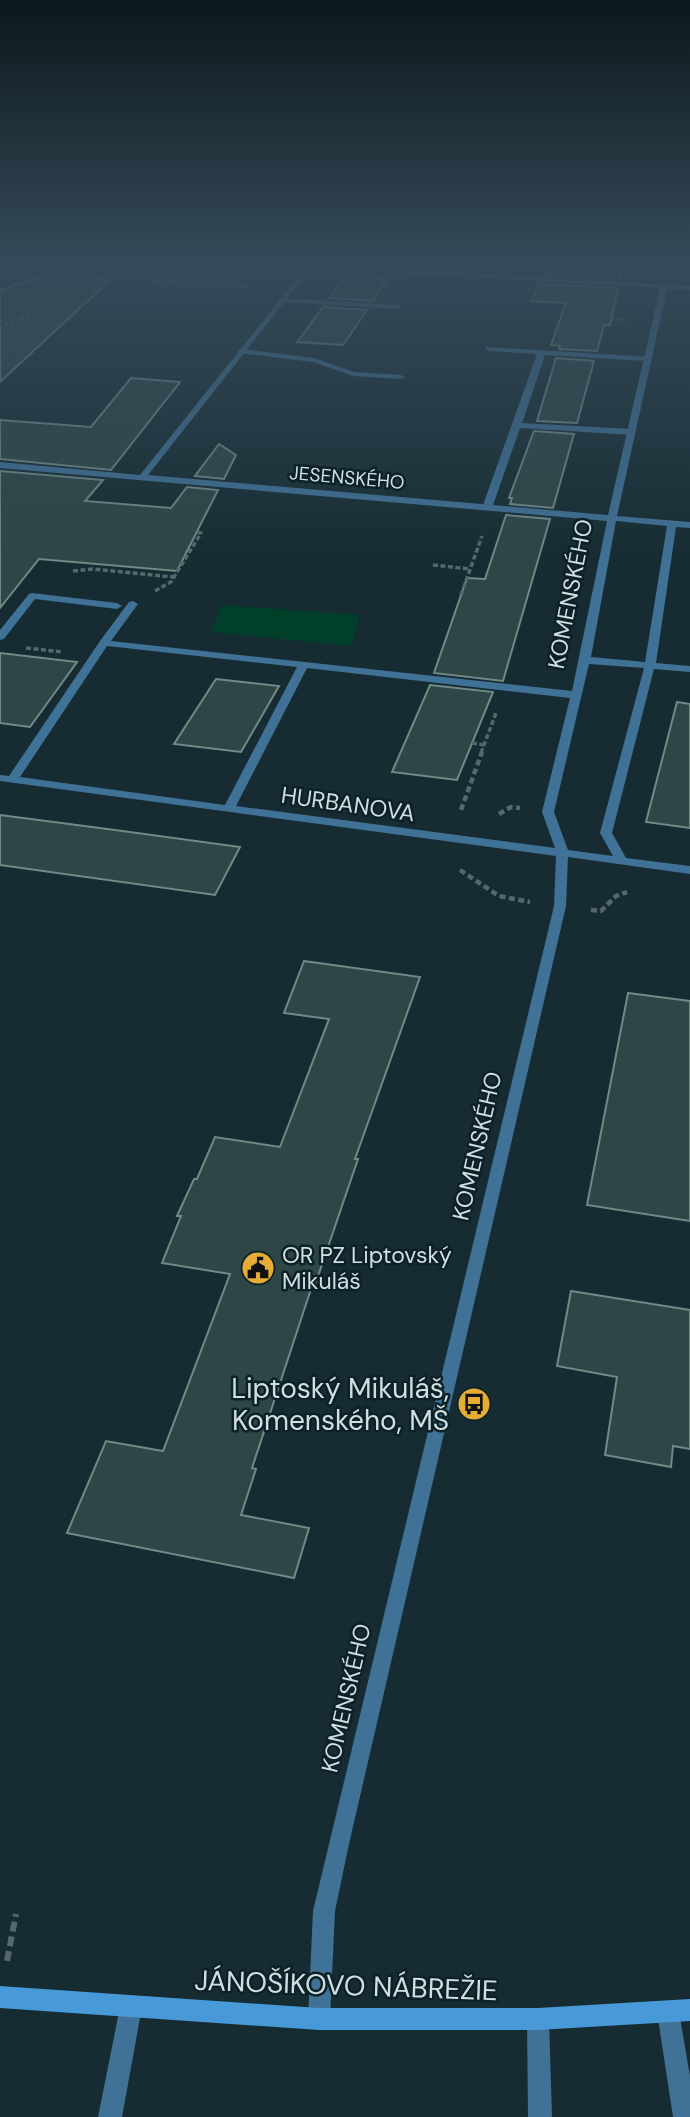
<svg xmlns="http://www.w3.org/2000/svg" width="690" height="2117" viewBox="0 0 690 2117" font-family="'DM Sans',sans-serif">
	<rect width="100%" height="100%" fill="#162c32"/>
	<!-- green -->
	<path fill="#00402a" d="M222 605 360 615 351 646 211 632Z"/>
	<!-- building -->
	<g fill="#2e4645" stroke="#708a88" stroke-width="2">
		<path d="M548 267H623L620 279 544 275Z"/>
		<path d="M62 269 109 281 0 382V290Z"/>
		<path d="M346 276 387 278 373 301 329 298Z"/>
		<path d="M539 284 618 288 610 325H604L597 351 559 349 560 346 551 345 566 303 531 301Z"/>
		<path d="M323 307 367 310 343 345 297 342Z"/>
		<path d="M556 358 594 361 577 423 537 421Z"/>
		<path d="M131 378 180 382 111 470 0 459V420L91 427Z"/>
		<path d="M534 431 574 434 553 508 510 504 512 498H509Z"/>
		<path d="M219 444 236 455 224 479 195 476Z"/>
		<path d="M0 471 103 480 85 501 171 508 187 487 218 490 177 571 39 559 0 608Z"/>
		<path d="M506 515 550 519 503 681 434 673 467 578 485 579Z"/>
		<path d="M0 653 77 662 30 727 0 723Z"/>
		<path d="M216 679 279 686 241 752 174 744Z"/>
		<path d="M430 685 493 692 457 780 392 772Z"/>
		<path d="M677 702 690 704V828L646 822Z"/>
		<path d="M0 815 115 830 240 847 215 895 0 865Z"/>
		<path d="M304 961 420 977 355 1159H358L314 1288 311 1289 252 1468 256 1469 241 1515 309 1528 294 1578 67 1533 106 1441 163 1451 230 1274 162 1263 181 1216H177L194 1179H197L215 1137 280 1147 329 1019 284 1013Z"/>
		<path d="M628 993 690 1001V1221L587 1205Z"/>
		<path d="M571 1291 690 1310V1449L673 1446 671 1467 605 1455 617 1377 557 1366Z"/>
	</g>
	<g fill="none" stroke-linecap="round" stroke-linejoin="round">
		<!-- path-far3 -->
		<g stroke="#55686d" stroke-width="2.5" stroke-dasharray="3.5 2" stroke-linecap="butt">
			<path d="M65 267 106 278 258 288"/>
			<path d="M611 319 627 320"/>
			<path d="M0 327 30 316 24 312"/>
		</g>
		<!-- path-far2 -->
		<g stroke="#55686d" stroke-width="3.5" stroke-dasharray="5 2.5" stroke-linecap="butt">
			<path d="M433 565 470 569"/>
			<path d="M73 571 92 569 174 577"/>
			<path d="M155 591 171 582 201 533 197 532"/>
			<path d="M461 595 482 536"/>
			<path d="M26 648 63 652"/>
			<path d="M472 743 485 745"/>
			<path d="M481 753 496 713"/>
		</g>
		<!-- path-far1 -->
		<g stroke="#55686d" stroke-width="4.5" stroke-dasharray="6 3.5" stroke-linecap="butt">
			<path d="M461 810 482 752"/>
			<path d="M499 814 511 807 520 808"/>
			<path d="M460 870 499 896 530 902"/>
			<path d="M591 910 601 911 616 896 627 892"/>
		</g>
		<!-- path -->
		<path stroke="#55686d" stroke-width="6" stroke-dasharray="10 5" stroke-linecap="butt" d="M7 1961 16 1914"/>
		<!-- lane -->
		<g fill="#407197" fill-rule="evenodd">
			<path d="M280 298 398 305 402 307 398 309 283 302Z"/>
			<path d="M486 347 650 357 651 359 647 361 545 355 522 423 632 429 636 432 632 435 520 428 492 508 484 510 482 508 537 354 489 351 485 349Z"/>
			<path d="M242 349 314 358 354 372 401 375 405 377 401 379 353 376 313 362 239 353 238 351Z"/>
			<path d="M131 1996 139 1999 142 2007 122 2117H98L120 2007 123 1999Z"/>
			<path d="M668 2001 676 2004 679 2012 690 2076V2117H673L657 2012 660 2004Z"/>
			<path d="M538 2008 546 2011 549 2019 552 2117H528L527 2019 530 2011Z"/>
		</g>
		<!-- street -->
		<g fill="#407197" fill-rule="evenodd">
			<path d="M6 267H15L0 273V269Z"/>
			<path d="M306 267H312L148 475 608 515 660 288 332 269 329 267H363L690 286V290L667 289 617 516 690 522V528L676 527 656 663 690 666V672L654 669 612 833 626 858 690 866V874L568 857 566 906 349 1844 335 1911 330 2019 327 2027 319 2030 311 2027 308 2019 313 1911 554 906 556 856 0 781V775L9 776 100 641 129 602 133 601 138 604 111 641 572 691 607 521 0 468V462L140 475ZM616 521 667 526 645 662 591 657ZM107 646 297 667 225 805 20 777ZM589 664 644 668 600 833 613 856 568 850 554 812ZM307 668 570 698 542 812 555 848 236 806Z"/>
			<path d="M32 593 117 603 122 606 117 609 35 599 4 639 0 640V630L29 594Z"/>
		</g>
		<!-- secondary -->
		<path fill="#4799d7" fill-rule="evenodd" d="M0 1986 319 2008H538L690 1999V2021L538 2030H319L0 2008Z"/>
	</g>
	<!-- sky -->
	<linearGradient id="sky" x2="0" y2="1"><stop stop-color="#0c181c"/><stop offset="0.47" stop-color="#364b5a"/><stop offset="1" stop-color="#364b5a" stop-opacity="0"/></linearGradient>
	<rect width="690" height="563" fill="url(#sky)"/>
	<!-- icons -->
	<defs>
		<symbol id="civic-disc" viewBox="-11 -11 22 22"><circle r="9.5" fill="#e6ad36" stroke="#0c2228"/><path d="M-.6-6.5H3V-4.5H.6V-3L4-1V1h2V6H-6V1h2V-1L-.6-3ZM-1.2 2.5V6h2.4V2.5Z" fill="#111"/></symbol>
		<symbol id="bus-disc" viewBox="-11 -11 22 22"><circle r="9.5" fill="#e6ad36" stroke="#0c2228"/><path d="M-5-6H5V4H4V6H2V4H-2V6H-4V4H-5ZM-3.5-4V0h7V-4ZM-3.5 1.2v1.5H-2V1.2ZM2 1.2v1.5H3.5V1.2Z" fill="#111"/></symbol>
	</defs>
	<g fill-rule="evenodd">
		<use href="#civic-disc" x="239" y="1249" width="38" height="38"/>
		<use href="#bus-disc" x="455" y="1385" width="38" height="38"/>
	</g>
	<g text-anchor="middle" stroke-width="5" stroke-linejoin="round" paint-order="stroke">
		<!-- far-street labels -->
		<g font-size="19" fill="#d1dee2" stroke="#0c2228">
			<text transform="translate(347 477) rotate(5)" y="7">JESENSKÉHO</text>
		</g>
		<!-- street labels -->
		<g font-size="23" fill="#d1dee2" stroke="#0c2228">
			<text transform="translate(570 594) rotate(-79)" y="8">KOMENSKÉHO</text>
			<text transform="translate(348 804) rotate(8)" y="8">HURBANOVA</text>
			<text transform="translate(477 1146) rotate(-77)" y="8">KOMENSKÉHO</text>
			<text transform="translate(346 1698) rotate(-77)" y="8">KOMENSKÉHO</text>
		</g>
		<!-- poi labels -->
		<g font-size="23" fill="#d1dee2" stroke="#0c2228" text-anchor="start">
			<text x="282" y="1263">OR PZ Liptovský<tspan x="282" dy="26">Mikuláš</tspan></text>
		</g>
		<!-- near-poi labels -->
		<g font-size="28" fill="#d1dee2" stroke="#0c2228" text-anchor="end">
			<text x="449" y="1398">Liptoský Mikuláš,<tspan x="449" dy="32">Komenského, MŠ</tspan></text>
		</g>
		<!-- near-street labels -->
		<g font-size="28" fill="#d1dee2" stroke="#0c2228">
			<text transform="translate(346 1985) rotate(2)" y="10">JÁNOŠÍKOVO NÁBREŽIE</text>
		</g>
	</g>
</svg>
